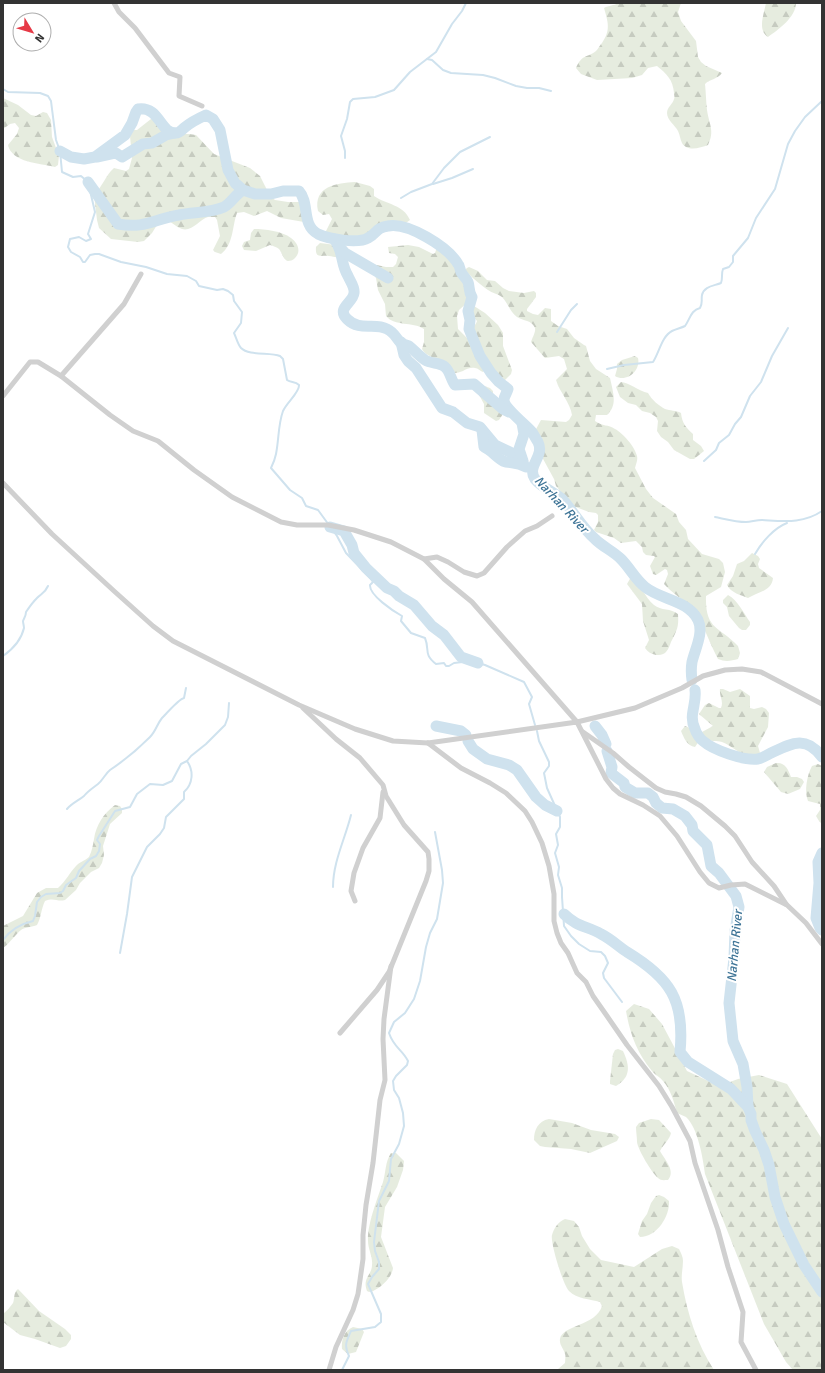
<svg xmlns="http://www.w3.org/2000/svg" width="825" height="1373" viewBox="0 0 825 1373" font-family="Signika,sans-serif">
	<defs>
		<pattern id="forest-firs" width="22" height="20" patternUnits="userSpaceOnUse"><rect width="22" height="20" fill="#e6ecdf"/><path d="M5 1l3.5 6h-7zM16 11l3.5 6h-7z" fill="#c6cbc0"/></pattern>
	</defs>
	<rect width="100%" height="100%" fill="#fff"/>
	<!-- forest -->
	<g fill="url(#forest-firs)">
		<path d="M618 3H681L678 12 681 21 696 41 698 57 701 62 706 66 722 73C718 79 710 79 705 84 706 93 706 102 707 110 709 124 715 131 708 145 700 148 687 152 682 143 680 139 680 135 678 131 675 125 667 120 667 113 667 107 673 104 674 99 675 98 674 95 674 93 673 80 667 74 657 66L648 68 642 75 632 78 597 80 581 74 576 68C582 54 587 58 596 51 598 49 600 45 602 43 611 30 608 22 604 8 609 5 614 6 618 3Z"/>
		<path d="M766 3H796C796 17 778 30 768 37 757 30 764 14 766 3Z"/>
		<path d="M3 98 18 105 31 115 36 116 43 112 47 113 51 120 52 137 59 156 58 165 55 167C40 163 12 163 8 145L17 134 19 128 15 123 10 124 3 129Z"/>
		<path d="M151 119 163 121 169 133 173 137H178L182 134H189L196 135 214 154 250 168 260 176 270 196 275 200 288 202H300L309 218 304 222 281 218 267 211 254 216 244 212 237 213C232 226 234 244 221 254L215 252 213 250 220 236 217 220 215 217C213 217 210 217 208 217 200 219 192 232 182 229 176 227 171 221 164 219L157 225 152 233 144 241 138 242 111 239 99 228 97 220 94 195C103 186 105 176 114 168L126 171 129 169 132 158 130 136 133 130H137Z"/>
		<path d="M355 182 370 186 374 189V196C387 205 403 204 410 220L403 225 395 223H382L363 237H332L326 233V231L332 219 329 214 323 215 318 211C313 186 337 183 355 182Z"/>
		<path d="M254 229C265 229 282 231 291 238 298 243 302 252 294 259 293 260 290 261 288 261 283 260 282 252 279 249 277 247 273 246 270 245L256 251 244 250 242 246 244 242 250 240 251 233Z"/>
		<path d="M320 243 336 245 340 252 339 257C335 258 333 256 329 256 321 255 315 259 316 247Z"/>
		<path d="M408 245 419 247 433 254 435 253 437 247 449 255 458 266 466 284 468 302 459 310 457 316 458 329 473 344 485 368V370L483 372C480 371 478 368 475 368 471 367 466 369 463 371 449 377 443 368 434 359 430 355 425 355 422 349L424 342V329C412 321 395 327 386 316L385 304 378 290 376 278 370 268 372 264 386 267H393L396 264 398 257 395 254 389 253 388 247Z"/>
		<path d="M469 267 478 271 487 280 495 281 503 288 509 291 524 293 534 291 536 293V297L527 309V311L533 314 538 315 545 308 551 309V321L558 326 567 329 574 338 584 345 586 346 590 361 596 369 610 378C613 392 618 405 607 415H596L595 421C603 427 608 424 615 429 623 433 635 447 637 456 638 460 636 464 635 468L646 489 653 498 676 514 679 522 686 530 688 539 702 554 719 559 723 563 725 572 721 587 706 596C705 630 719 626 738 646L740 653 738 659C731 661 725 662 718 659 709 642 704 624 692 609 684 600 672 593 664 584L668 574 667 570 665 569 656 575 653 574 650 566 655 557 654 556 646 555 643 552 642 547 636 541 621 543 614 538 596 532 594 530 598 522V515L596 513 589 512 573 506 556 486 554 479 542 457V448L536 435 535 431 541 420 566 422 569 420 572 415C570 402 560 393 556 380L567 369 564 359 559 356 545 358 531 342C532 338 536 332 535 328 532 320 523 321 517 317 510 312 508 303 502 297 498 294 492 293 488 290 482 286 470 276 465 270L467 268Z"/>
		<path d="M474 306 485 313 498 325 503 333V346L512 370 511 374 503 382C490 379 475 344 473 332 472 327 476 325 477 321L471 314 472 307Z"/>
		<path d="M635 356 638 358C641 371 626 383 615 376L617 369V364L622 360Z"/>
		<path d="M621 382C628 382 639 391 648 393 652 400 658 405 665 409 670 411 676 410 681 413 682 423 686 428 693 434V440L701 446 704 451 694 459H690L674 450 668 442 661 437 657 431 658 421 656 417 650 413 642 411 636 405 628 403 620 397 616 387Z"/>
		<path d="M484 386 490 388 493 391V399L503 414 499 420 496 421 484 413V404L478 393Z"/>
		<path d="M752 553 758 556 760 559 758 564 759 568 773 578C772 591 758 592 748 598 741 595 731 593 727 585L733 576 737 564 744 561Z"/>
		<path d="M631 577C642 584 644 597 654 605 661 611 671 608 678 614 679 627 677 630 671 642 668 650 666 656 656 655 651 654 648 652 645 648L649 640 643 621 642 604 627 584Z"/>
		<path d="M728 595C738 600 744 614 750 622V625L746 630H742L739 628 729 616 727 607 723 603V600Z"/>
		<path d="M720 689H723L730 692 740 689 750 696V708L754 709 762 707 766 709 769 713 768 727 758 746 760 753C745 762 734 746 722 742 713 739 710 744 702 736V732L713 726 699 714 705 705 709 703 719 708H721C724 701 719 696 720 689Z"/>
		<path d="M685 726C695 729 703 738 695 747 687 746 684 738 681 731Z"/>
		<path d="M776 763C785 762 788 769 791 777H797L802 779 804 782 800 789 788 794 781 792 764 772 767 767Z"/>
		<path d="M818 764 822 766V824L819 821 816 816 820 810V804L808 801C804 791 807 775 812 766Z"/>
		<path d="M115 805 120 806 122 809V813L110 824 103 846 104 855 102 863 99 868 91 872 80 883 76 890 65 900C57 902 54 897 45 901 41 909 41 918 37 925 32 927 25 927 21 930 16 934 7 946 3 948V926L23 916 37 893 46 888H58C66 881 70 872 76 866 79 862 85 861 89 857 92 851 93 845 94 839 96 825 104 813 115 805Z"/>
		<path d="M634 1004 649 1009 662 1024 687 1071 719 1086 738 1079 759 1075 787 1084 822 1139V1370H793L786 1362 764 1324 705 1174C703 1158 698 1128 686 1117 683 1116 680 1114 677 1113 674 1102 671 1090 663 1081 660 1077 655 1075 652 1071 637 1053 630 1034 626 1011Z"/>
		<path d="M618 1049 623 1051C630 1066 631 1077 616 1086L610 1084V1081L613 1054 615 1050Z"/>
		<path d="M549 1119 572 1123 591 1130 615 1134 619 1137 617 1141 590 1153 571 1149 545 1147 540 1146 534 1140C534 1130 538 1121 549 1119Z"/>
		<path d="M651 1119 659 1120 671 1133C670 1139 663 1145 660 1151 665 1160 676 1171 668 1180 664 1180 661 1181 658 1178 652 1173 638 1150 637 1142 637 1137 636 1132 636 1127L639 1123Z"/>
		<path d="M391 1153H396L404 1161 403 1170 397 1187 385 1207 381 1237 393 1268C392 1278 379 1290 370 1292L367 1291C362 1278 372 1275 372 1265 373 1257 368 1249 368 1241 367 1225 378 1197 383 1182 386 1172 385 1162 391 1153Z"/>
		<path d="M659 1195 664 1197 669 1201C670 1216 657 1237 640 1237L638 1234 642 1221 647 1214 651 1203 656 1196Z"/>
		<path d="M565 1219 574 1221 579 1227 582 1236 590 1249 601 1260 634 1267 662 1249 672 1246 679 1249C681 1253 683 1257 683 1261 683 1268 681 1275 682 1282 687 1313 697 1344 714 1370H554L558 1369 565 1363C565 1360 566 1356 565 1354 564 1349 559 1345 560 1339 562 1325 596 1326 602 1306L600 1302C590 1299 577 1299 569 1291 563 1285 550 1242 552 1235 554 1228 558 1222 565 1219Z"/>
		<path d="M18 1289 39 1311 65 1329 71 1335V1339L66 1346 60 1348 35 1339 20 1335 3 1322V1314C7 1311 10 1307 13 1303 15 1298 13 1293 18 1289Z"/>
		<path d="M353 1327 362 1329 364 1332 356 1352 348 1354 342 1349C341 1340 344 1331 353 1327Z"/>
	</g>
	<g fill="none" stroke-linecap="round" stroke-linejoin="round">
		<!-- stream -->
		<g stroke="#cfe2ee" stroke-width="2">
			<path d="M427 59 432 60 443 70 451 73 483 75 495 78 516 86 527 88H539L551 91"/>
			<path d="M3 89 8 92 40 93 48 96 51 101 52 109 56 140 60 151 62 172 73 177 81 176 88 182 95 212 88 234 91 239 86 241 79 237 70 239 68 247 71 252 80 257 83 262H85L90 255 95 254H99L121 262 146 267 167 274 187 276 196 281 199 286 217 290 223 289 228 291 233 295 234 301 242 312 241 323 234 333C236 337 238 345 241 348 249 356 270 352 280 356L283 359 287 380C291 383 295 381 299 385 300 392 287 402 283 411 278 425 279 439 276 454 275 459 273 464 271 468L290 490 302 498 306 506 318 510 337 536 346 553 371 579 373 582 370 585C369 595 393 611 402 616L401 621 411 633 425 638C430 650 423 654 436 664L444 663 446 666H449L454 663 471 661 485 665 524 682 532 697 529 704 535 725"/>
			<path d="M345 158V151L341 136 347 119 350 102 353 99 375 97 394 90 410 72 436 52 452 24 462 11 466 3"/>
			<path d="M433 184 452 178 473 169"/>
			<path d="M401 198 411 192 432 184 444 168 460 152 490 137"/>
			<path d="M557 332 571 310 577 304"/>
			<path d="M607 369 624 365 653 362C659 353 662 336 672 331 676 329 681 328 685 326 690 319 691 310 700 308 703 303 701 300 702 295 704 286 714 286 721 283 723 278 721 274 723 269L729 267 733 262V256L748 238 756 218 775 189 788 144 795 131 805 117 822 101"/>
			<path d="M704 461 716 450 719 443 729 435 735 424 741 417 750 396 761 382 772 356 788 328"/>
			<path d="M715 517C725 519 736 522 746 522 751 522 756 520 762 520 783 521 803 524 822 511"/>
			<path d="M755 554C762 542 774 528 787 523"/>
			<path d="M3 656C13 649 21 641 24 628 24 626 23 623 23 621 24 618 26 616 26 612 28 609 34 601 37 598 42 593 45 593 48 586"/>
			<path d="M537 731 539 741 549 762V766L544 773 547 788 560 817V827L556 834 558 845 555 853 559 867 558 875 562 888V897L564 926 571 936 579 944 590 951 601 952 605 956 608 963 603 973 604 978 622 1002"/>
			<path d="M67 809C72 803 78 801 84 796 88 791 93 788 98 784 103 780 105 774 110 770 125 760 138 749 150 737 156 731 157 724 162 718 166 714 179 699 184 698L186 688"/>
			<path d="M333 887C333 862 345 839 351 815"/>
			<path d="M3 940C11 929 20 924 33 921L35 916 37 902 41 897 46 894 60 893 63 891 66 885 76 878 79 871 90 859 96 856 99 851 100 844 97 840 99 836 115 811 130 807 137 794 150 784 163 785 172 781 181 764 187 761"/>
			<path d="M120 953 127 914 132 877 147 847 160 834 164 828 166 817 184 799V792C193 784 194 771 187 761L191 756 206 744 225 725 228 717 229 703"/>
			<path d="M342 1370 349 1356C344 1345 346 1342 351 1331L375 1327 381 1322V1314L368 1284 372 1277 379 1269V1262L375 1251 374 1242 379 1201 389 1181 391 1159 399 1144 404 1126 403 1113 399 1098 394 1090 393 1081 396 1076 407 1065 408 1061C402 1049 394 1048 389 1033L394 1022 405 1013 414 999 420 981 426 947 430 933 437 919 443 883 442 870 435 832"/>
		</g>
		<!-- river -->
		<g stroke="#cfe2ee" stroke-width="11">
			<path d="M60 151 71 157 84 159 95 157 125 135 132 123 136 112 138 109C160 106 160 134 176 133 179 133 182 130 184 128 191 122 197 119 206 115L213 119 220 130 228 170 235 183 243 190 255 194H271L283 191H299C310 203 301 225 318 234 328 239 358 244 368 238 378 233 375 228 388 226 408 222 448 247 458 264 460 266 460 270 461 272 463 276 467 279 468 282 470 287 468 291 472 297L468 311 470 320 469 329 480 356 491 373 499 382 508 389C507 393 504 396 504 400 504 408 526 425 532 432 534 435 536 439 538 442 545 457 526 466 535 479 542 488 554 492 562 499 574 512 582 528 595 539 603 547 613 551 621 559 630 568 635 579 645 587 661 600 688 600 698 620 704 633 695 649 692 662 691 668 691 673 692 680"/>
			<path d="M98 157 116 153 122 157 143 144 152 143 166 135 175 133"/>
			<path d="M88 182 118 224C145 229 154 219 179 215 193 212 211 213 224 207 231 203 235 195 243 190"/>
			<path d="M334 239C344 252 340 263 348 276 350 281 355 287 354 293 353 303 336 308 347 319 360 332 374 322 387 329 394 332 396 338 400 342 403 344 406 345 409 346 414 350 419 356 425 360 431 364 440 362 445 367 450 371 451 380 455 385L474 384 503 409 509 412"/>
			<path d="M339 246 345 253 388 278"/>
			<path d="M401 342 404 355 408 361 416 368 442 408 453 412 467 423 480 427 495 445 516 455 523 462"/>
			<path d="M522 423 524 434 519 449 523 461"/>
			<path d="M482 430 484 447C491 450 496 457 503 461 511 464 516 461 526 467"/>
			<path d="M330 527 344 531 352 545 354 553 366 568 387 588 394 591 399 596 414 605 432 626 444 635 461 657 478 663"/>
			<path d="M695 690C697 705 688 715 695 729 696 733 700 739 703 741 713 750 744 761 758 759 762 758 767 755 771 753 792 743 806 735 822 757"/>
			<path d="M436 726 461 731 466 735"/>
			<path d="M595 726 602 735 606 744"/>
			<path d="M468 741 473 749 487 759 509 765 517 770 536 797 545 805 557 811"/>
			<path d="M607 751 612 767 611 773 624 783 625 787 635 793H648L653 797 656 803 662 808 673 809 685 816 692 825 693 831 707 845 711 866 719 873 736 896 739 907 735 931 734 958 729 1003 733 1041 743 1064 747 1087 748 1107"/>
			<path d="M822 853 818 862 819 883 816 918 820 928 822 930"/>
			<path d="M564 914C577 927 587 926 601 934 611 939 618 946 627 952 670 978 685 1000 680 1052L688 1062 731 1089 748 1107 751 1114V1120L755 1131 764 1150 769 1165 775 1197 784 1224 804 1265 822 1292"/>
		</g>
		<!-- minor -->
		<g stroke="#d0d0d0" stroke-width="5">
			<path d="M114 3 119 12 135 28 169 73 180 77 179 96 202 106"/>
			<path d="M61 376 124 304 141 274"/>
			<path d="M3 396 30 362H38L61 376 110 415 133 431 158 441 194 470 232 497 281 522 297 525H328L354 530 391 542 424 559 444 579 472 602 577 722 635 708 682 688 703 676 725 670 742 669 761 672 822 704"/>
			<path d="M3 483 52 534 114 591 153 626 173 641 299 705 355 729 393 741 428 743 577 722 606 779 613 788 620 794 643 805 660 816 677 836 700 872 709 883 719 888 731 885 745 884 787 905 806 923 822 944"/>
			<path d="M424 559 437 557 448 562 464 572 477 576 484 573 507 547 525 531 537 526 552 516"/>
			<path d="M303 708 336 739 360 758 383 785 386 796 404 825 428 852 429 859V871L426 881 389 972 377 990 340 1033"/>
			<path d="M583 732 613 753 629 767 656 788 665 792 676 794 686 797 701 806 725 826 735 836 752 862 774 886 786 904"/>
			<path d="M428 743 461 768 490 783 506 793 525 811 532 822 542 843 549 866 554 894V921L557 933 561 943 568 953 577 973 586 982 593 996 607 1016 627 1045 659 1086 672 1107 690 1141 695 1163 718 1230 728 1267 743 1312 741 1342 756 1370"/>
			<path d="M355 901 351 891 354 873 363 848 380 818 383 792"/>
			<path d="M329 1370 336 1347 353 1310 358 1294 363 1259V1235L366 1205 373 1163 380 1100 385 1080 383 1039 384 1019 391 966"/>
		</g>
	</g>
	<g text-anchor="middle" stroke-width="4" stroke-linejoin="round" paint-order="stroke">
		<!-- water labels -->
		<g font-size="13" font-style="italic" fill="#3f7597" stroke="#fff">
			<text transform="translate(562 504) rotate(47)" y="5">Narhan River</text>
			<text transform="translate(734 946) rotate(-85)" y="5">Narhan River</text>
		</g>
	</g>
	<!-- border -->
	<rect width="825" height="1373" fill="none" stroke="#333333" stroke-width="8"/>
	<!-- north arrow -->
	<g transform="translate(32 32) rotate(128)"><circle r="19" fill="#ffffff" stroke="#adadad"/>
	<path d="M0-3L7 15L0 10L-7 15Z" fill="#e63946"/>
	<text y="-6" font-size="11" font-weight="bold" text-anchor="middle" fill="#333333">N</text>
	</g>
</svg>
